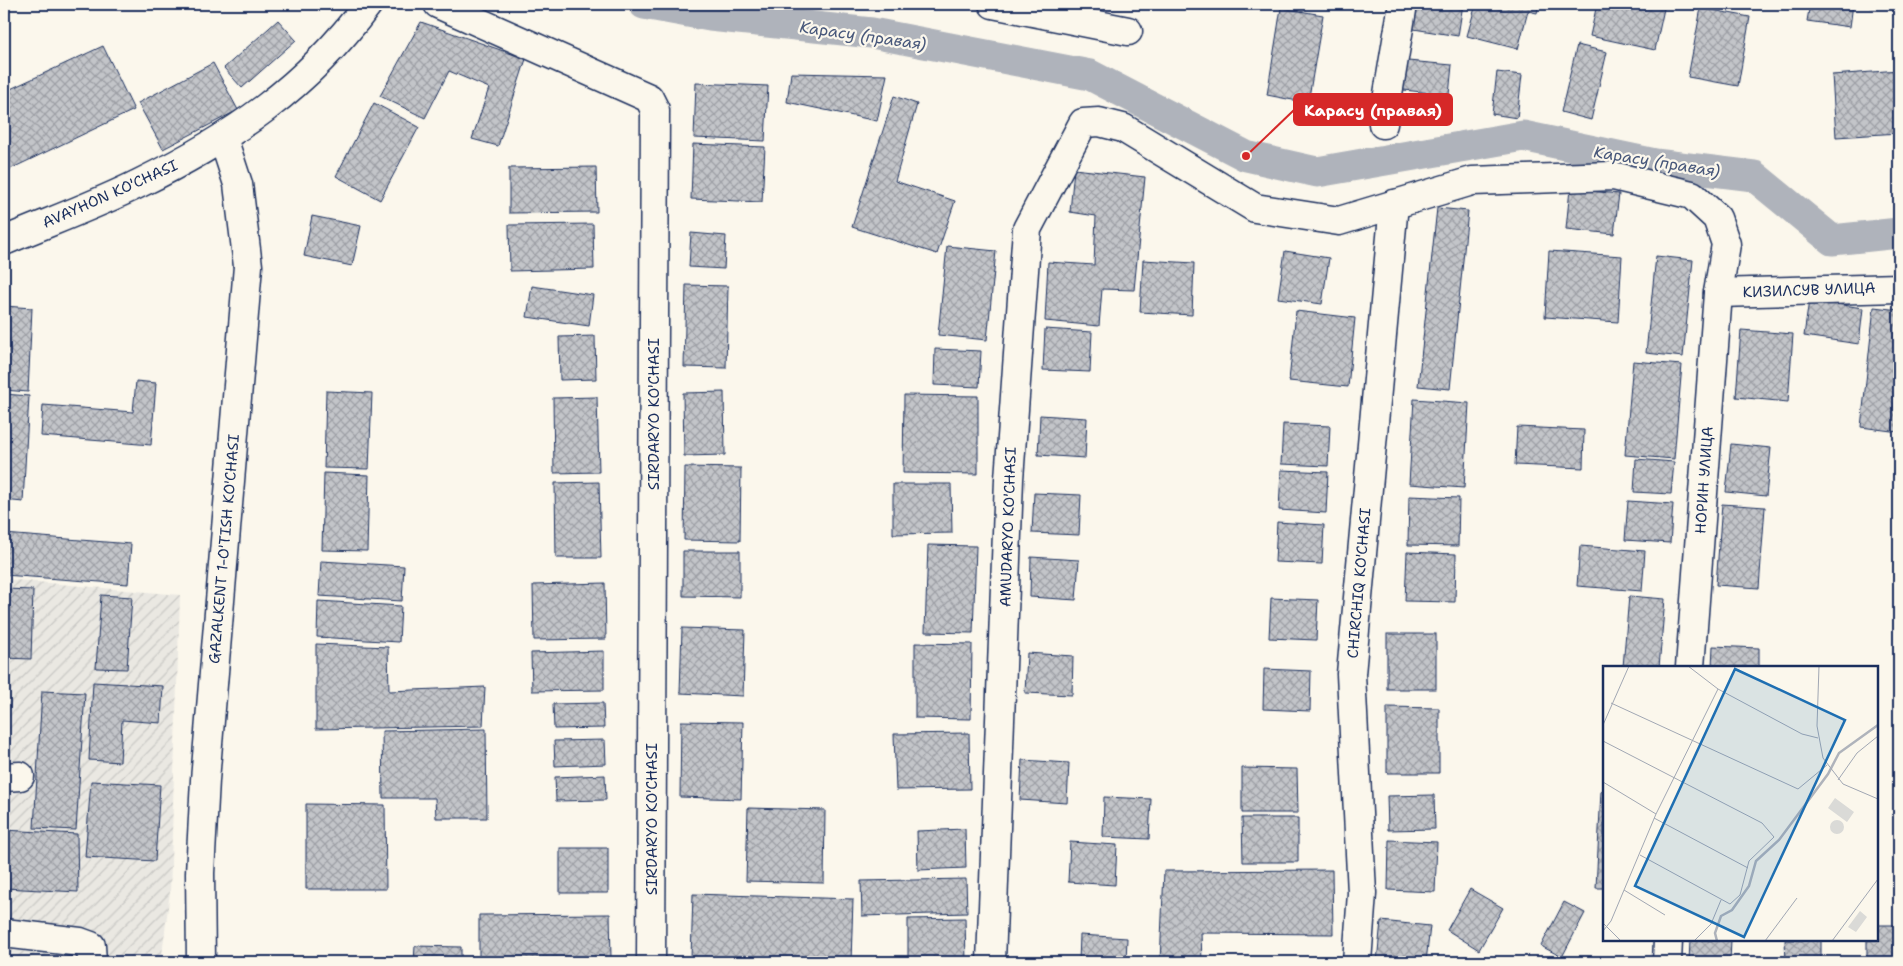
<svg xmlns="http://www.w3.org/2000/svg" width="1903" height="966" viewBox="0 0 1903 966" font-family="'Shantell Sans',sans-serif">
	<defs>
		<pattern id="industrial-furrows" width="10" height="10" patternUnits="userSpaceOnUse" patternTransform="scale(1.25)"><rect width="10" height="10" fill="#eae8e2"/><path d="M-1 1l2-2M0 10L10 0M9 11l2-2" fill="none" stroke="#c8c7c4"/></pattern>
		<pattern id="building-cross-hatch" width="8" height="8" patternUnits="userSpaceOnUse" patternTransform="scale(1.25)"><rect width="8" height="8" fill="#c3c5c9"/><path d="M0 0l8 8M0 8l8-8" fill="none" stroke="#9ea0a6"/></pattern>
	</defs>
	<rect width="100%" height="100%" fill="#fbf7ec"/>
	<filter id="ink" filterUnits="userSpaceOnUse"><feTurbulence type="fractalNoise" baseFrequency=".02" numOctaves="2"/><feDisplacementMap in="SourceGraphic" scale="10" xChannelSelector="R" yChannelSelector="G"/><feConvolveMatrix kernelMatrix="1 2 1 2 8 2 1 2 1" color-interpolation-filters="sRGB"/></filter>
	<g filter="url(#ink)">
		<!-- industrial -->
		<path fill="url(#industrial-furrows)" d="M4 579 180 595 170 892 161 962H4Z"/>
		<g fill="none" stroke-linecap="round" stroke-linejoin="round">
			<!-- canal -->
			<path stroke="#afb3bb" stroke-width="31" d="M644 4 710 16 872 33 1090 75 1246 156 1317 172 1523 136 1655 164 1754 176 1832 240 1899 233"/>
		</g>
		<!-- building -->
		<g fill="url(#building-cross-hatch)" stroke="#1b2f5e">
			<path d="M1405 4H1463L1458 36 1401 27Z"/>
			<path d="M1476 4H1539L1537 13 1528 11 1518 49 1467 36Z"/>
			<path d="M1597 4H1665L1655 50 1590 36Z"/>
			<path d="M1810 4H1853L1850 27 1807 21Z"/>
			<rect x="1871" y="4" width="28" height="3"/>
			<path d="M1281 8 1323 15 1308 103 1267 95Z"/>
			<path d="M1701 8 1750 17 1738 86 1688 77Z"/>
			<path d="M278 20 296 40 242 88 224 68Z"/>
			<path d="M421 22 526 59 498 146 472 139 489 88 449 71 425 118 380 96Z"/>
			<path d="M1577 45 1607 52 1591 120 1561 112Z"/>
			<path d="M103 46 134 110 4 172V92Z"/>
			<path d="M1397 60 1452 65 1449 95 1395 89Z"/>
			<path d="M213 63 238 110 163 149 138 103Z"/>
			<path d="M1899 70V133L1836 137 1832 75Z"/>
			<path d="M1497 72 1522 75 1517 118 1492 114Z"/>
			<path d="M791 73 887 75 877 121 787 102Z"/>
			<path d="M696 83 768 86 765 141 694 138Z"/>
			<path d="M894 96 917 104 895 181 955 201 937 254 852 227Z"/>
			<path d="M374 103 419 127 380 200 336 176Z"/>
			<path d="M693 144 765 147 762 202 691 199Z"/>
			<path d="M596 167 597 212 509 213V168Z"/>
			<path d="M1074 169 1145 177 1134 290 1102 289 1099 326 1045 321 1048 262 1094 265 1096 216 1070 212Z"/>
			<path d="M1570 189 1619 194 1614 234 1566 229Z"/>
			<path d="M1437 208 1468 211 1450 389 1418 386Z"/>
			<path d="M312 216 361 226 352 266 304 256Z"/>
			<path d="M593 224 594 269 510 271 509 225Z"/>
			<path d="M691 233 726 236 724 269 689 267Z"/>
			<path d="M947 246 996 251 987 340 938 335Z"/>
			<path d="M1285 251 1329 258 1322 304 1278 298Z"/>
			<path d="M1549 251 1622 256 1618 322 1545 317Z"/>
			<path d="M1656 256 1693 260 1683 357 1646 353Z"/>
			<path d="M1143 260 1194 263 1192 315 1140 312Z"/>
			<path d="M686 285 728 286 726 368 684 367Z"/>
			<path d="M532 286 593 295 589 326 527 317Z"/>
			<path d="M1809 300 1863 308 1859 344 1804 336Z"/>
			<path d="M4 306 32 308 28 392 4 390Z"/>
			<path d="M1874 307 1899 310V432L1861 427Z"/>
			<path d="M1296 311 1355 318 1348 387 1289 381Z"/>
			<path d="M1045 329 1092 332 1090 372 1043 370Z"/>
			<path d="M1741 330 1793 334 1788 402 1736 397Z"/>
			<path d="M595 336 596 379 560 380 559 337Z"/>
			<path d="M935 349 981 351 979 387 934 385Z"/>
			<path d="M1633 361 1682 365 1674 459 1625 455Z"/>
			<path d="M136 381 156 383 151 445 41 436 43 405 133 412Z"/>
			<path d="M326 391 372 393 369 469 324 468Z"/>
			<path d="M724 392 725 455 684 456 683 393Z"/>
			<path d="M4 394 29 396 23 502 4 500Z"/>
			<path d="M904 395 978 396V474L903 473Z"/>
			<path d="M597 397 599 472 554 473 553 398Z"/>
			<path d="M1414 399 1469 403 1464 488 1409 484Z"/>
			<path d="M1040 415 1087 418 1085 458 1038 455Z"/>
			<path d="M1283 424 1330 426 1328 466 1281 464Z"/>
			<path d="M1517 427 1584 430 1583 468 1515 465Z"/>
			<path d="M1731 444 1771 448 1766 496 1726 492Z"/>
			<path d="M1636 459 1674 462 1671 494 1634 492Z"/>
			<path d="M685 467 741 468 740 541 684 540Z"/>
			<path d="M1281 470 1328 472 1326 513 1279 510Z"/>
			<path d="M324 473 369 475 367 551 322 550Z"/>
			<path d="M599 482 601 558H556L555 483Z"/>
			<path d="M893 484H951L952 533 893 534Z"/>
			<path d="M1034 493 1081 495 1079 535 1032 533Z"/>
			<path d="M1409 496 1459 498 1458 546 1408 545Z"/>
			<path d="M1628 501 1673 504 1670 543 1625 540Z"/>
			<path d="M1722 504 1765 507 1759 588 1716 585Z"/>
			<path d="M1277 522 1324 525 1322 564 1275 562Z"/>
			<path d="M4 534 131 544 128 584 4 575Z"/>
			<path d="M928 545 976 546 973 633 925 632Z"/>
			<path d="M1580 546 1645 551 1642 591 1577 586Z"/>
			<path d="M683 551H740V597L683 596Z"/>
			<path d="M1407 552 1456 554 1455 602 1405 601Z"/>
			<path d="M1031 557 1079 560 1076 600 1030 597Z"/>
			<path d="M321 561 404 566 402 601 319 596Z"/>
			<path d="M605 583 606 639 534 640 533 585Z"/>
			<path d="M4 589 33 590 31 659 4 658Z"/>
			<path d="M101 595 132 597 127 669 96 668Z"/>
			<path d="M1629 596 1665 599 1659 667H1623Z"/>
			<path d="M1271 598 1318 600 1316 640 1269 638Z"/>
			<path d="M318 601 401 606 399 642 317 637Z"/>
			<path d="M682 628 745 630 743 696 680 693Z"/>
			<rect x="1387" y="634" width="49" height="55"/>
			<path d="M915 643 972 644 971 719 915 718Z"/>
			<path d="M316 644 388 647 389 691 485 687 483 726 316 729Z"/>
			<path d="M1713 646 1759 648V667H1712Z"/>
			<path d="M604 651V690L532 691 531 653Z"/>
			<path d="M1027 653 1073 656 1072 695 1025 693Z"/>
			<path d="M1264 669 1311 671 1310 711 1263 709Z"/>
			<path d="M93 682 163 686 161 723 122 720 120 762 89 760Z"/>
			<path d="M42 691 85 693 76 830 34 828Z"/>
			<path d="M603 703 604 728 554 729 553 704Z"/>
			<path d="M1387 707 1439 708V773H1387Z"/>
			<path d="M681 721 743 722 741 799 680 797Z"/>
			<path d="M486 729 487 818H436L435 798H383L382 731Z"/>
			<path d="M969 733 970 789 896 790 894 734Z"/>
			<path d="M605 740 606 764 555 766 554 741Z"/>
			<path d="M1022 760 1069 763 1067 803 1020 800Z"/>
			<path d="M1242 768 1297 769 1298 813H1242Z"/>
			<path d="M605 775 606 800 556 801 555 777Z"/>
			<path d="M91 781 160 785 155 861 85 857Z"/>
			<path d="M1601 791H1604V888H1596Z"/>
			<path d="M1434 795 1435 829 1388 830 1387 796Z"/>
			<path d="M1104 797 1151 799 1149 839 1103 837Z"/>
			<path d="M306 804 385 805 386 889H306Z"/>
			<path d="M748 808 825 810 824 883 746 881Z"/>
			<path d="M1242 818H1298V862H1243Z"/>
			<path d="M965 829 966 868 918 870 917 831Z"/>
			<path d="M4 830 77 834 78 892 4 888Z"/>
			<path d="M1389 840 1437 842 1435 892 1388 890Z"/>
			<path d="M1070 842 1117 845 1115 885 1068 882Z"/>
			<rect x="560" y="848" width="48" height="45"/>
			<path d="M1332 870 1333 934 1201 933 1202 962H1160L1164 871Z"/>
			<path d="M966 879 967 913 862 916 861 881Z"/>
			<path d="M1470 889 1503 908 1479 950 1447 930Z"/>
			<path d="M693 894 853 899 851 962 691 958Z"/>
			<path d="M1564 902 1585 913 1562 957 1541 946Z"/>
			<path d="M610 914 611 958 479 959V915Z"/>
			<path d="M965 918 966 962H908V919Z"/>
			<path d="M1381 921 1430 926 1426 962H1377Z"/>
			<path d="M1877 925H1899V962H1867V940H1877Z"/>
			<path d="M1080 935 1127 938 1126 962H1079Z"/>
			<path d="M1690 940H1731L1730 962H1689Z"/>
			<path d="M1785 940H1821V962H1786Z"/>
			<path d="M415 946 461 947V962H414Z"/>
		</g>
		<g fill="none" stroke-linecap="round" stroke-linejoin="round">
			<defs>
				<g id="minor">
					<path d="M438 4 649 98 655 110 651 962"/>
					<path d="M993 4 1128 31"/>
					<path d="M1383 124 1403 4"/>
					<path d="M4 241C49 222 96 205 140 183 232 138 307 87 368 4"/>
					<path d="M1718 293 1899 288"/>
					<path d="M4 777 20 776"/>
					<path d="M4 933 80 942 91 946 92 962"/>
					<path d="M201 962 200 873 205 780 248 266 238 184 223 138"/>
					<path d="M991 962 1009 479 1027 229 1083 123 1099 122 1123 128 1255 208 1339 221 1472 181 1613 176 1692 195 1717 218 1726 244 1718 293 1690 667"/>
					<path d="M1357 962 1362 893 1351 674 1394 204"/>
					<path d="M1667 962 1668 940"/>
				</g>
			</defs>
			<!-- minor casing -->
			<use href="#minor" stroke="#1b2f5e" stroke-width="31"/>
			<!-- minor -->
			<use href="#minor" stroke="#fbf7ec" stroke-width="28"/>
		</g>
	</g>
	<g text-anchor="middle" stroke-width="4.5" stroke-linejoin="round" paint-order="stroke">
		<!-- street labels -->
		<g font-size="15" fill="#1b2f5e" stroke="#fbf7ec">
			<text transform="translate(110 194) rotate(-24)" y="5">AVAYHON KO'CHASI</text>
			<text transform="translate(1809 290) rotate(-2)" y="5">КИЗИЛСУВ УЛИЦА</text>
			<text transform="translate(654 414) rotate(-90)" y="5">SIRDARYO KO'CHASI</text>
			<text transform="translate(1704 480) rotate(-86)" y="5">НОРИН УЛИЦА</text>
			<text transform="translate(1008 527) rotate(-88)" y="5">AMUDARYO KO'CHASI</text>
			<text transform="translate(224 549) rotate(-85)" y="5">GAZALKENT 1-O'TISH KO'CHASI</text>
			<text transform="translate(1359 583) rotate(-85)" y="5">CHIRCHIQ KO'CHASI</text>
			<text transform="translate(652 819) rotate(-90)" y="5">SIRDARYO KO'CHASI</text>
		</g>
		<!-- water labels -->
		<g font-size="16" font-style="italic" fill="#47577a" stroke="#fbf7ec">
			<text transform="translate(863 35) rotate(8)" y="6">Карасу (правая)</text>
			<text transform="translate(1657 161) rotate(9)" y="6">Карасу (правая)</text>
		</g>
	</g>
	<!-- overview -->
	<g transform="translate(1603 666)">
		<rect width="275" height="275" fill="#fbf7ec"/>
		<path d="M232 132 251 146 244 156 225 142ZM227 161a7 7 0 1 1 14 0a7 7 0 1 1-14 0ZM257 245 264 251 253 266 245 261Z" fill="#dadad7"/>
		<path fill="none" stroke="#afb3bb" stroke-width="2.5" d="M114 275 112 267 118 250 129 244 146 220 153 195 176 174 225 108 236 87 275 59"/>
		<path fill="none" stroke="#a1a7b3" stroke-width="1" d="M85 0 115 23 199 68 215 72M216 0 214 60 220 92 240 118 275 133M8 37 195 123 224 99M0 59 26 0M0 75 159 157 171 171 146 195 137 229 127 238 37 189M235 114 254 87 275 70M0 116 53 148M51 152 145 202M21 224 62 249M0 257 18 275M0 265 8 255 53 148 115 23M91 275 108 258 118 234M162 275 194 232M229 275 275 213"/>
		<path fill="#1f6fb2" fill-opacity="0.15" stroke="#1f6fb2" stroke-width="2.5" d="M132 3 242 54 141 271 32 220Z"/>
		<rect width="275" height="275" fill="none" stroke="#1b2f5e" stroke-width="2.5"/>
	</g>
	<!-- callouts -->
	<path fill="none" stroke="#d62828" stroke-width="2" d="M1246 156L1294 110"/>
	<circle fill="#d62828" stroke="#fbf7ec" stroke-width="2" cx="1246" cy="156" r="5"/>
	<rect fill="#d62828" stroke="#d62828" stroke-width="2" x="1294" y="94" width="158" height="31" rx="5"/>
	<g font-size="16" text-anchor="middle" font-weight="bold" fill="#fff">
		<text x="1373" y="116">Карасу (правая)</text>
	</g>
	<!-- margin -->
	<rect width="1903" height="966" fill="none" stroke="#fbf7ec" stroke-width="20"/>
	<rect x="10" y="10" width="1883" height="946" fill="none" stroke="#1b2f5e" stroke-width="2" filter="url(#ink)"/>
</svg>
